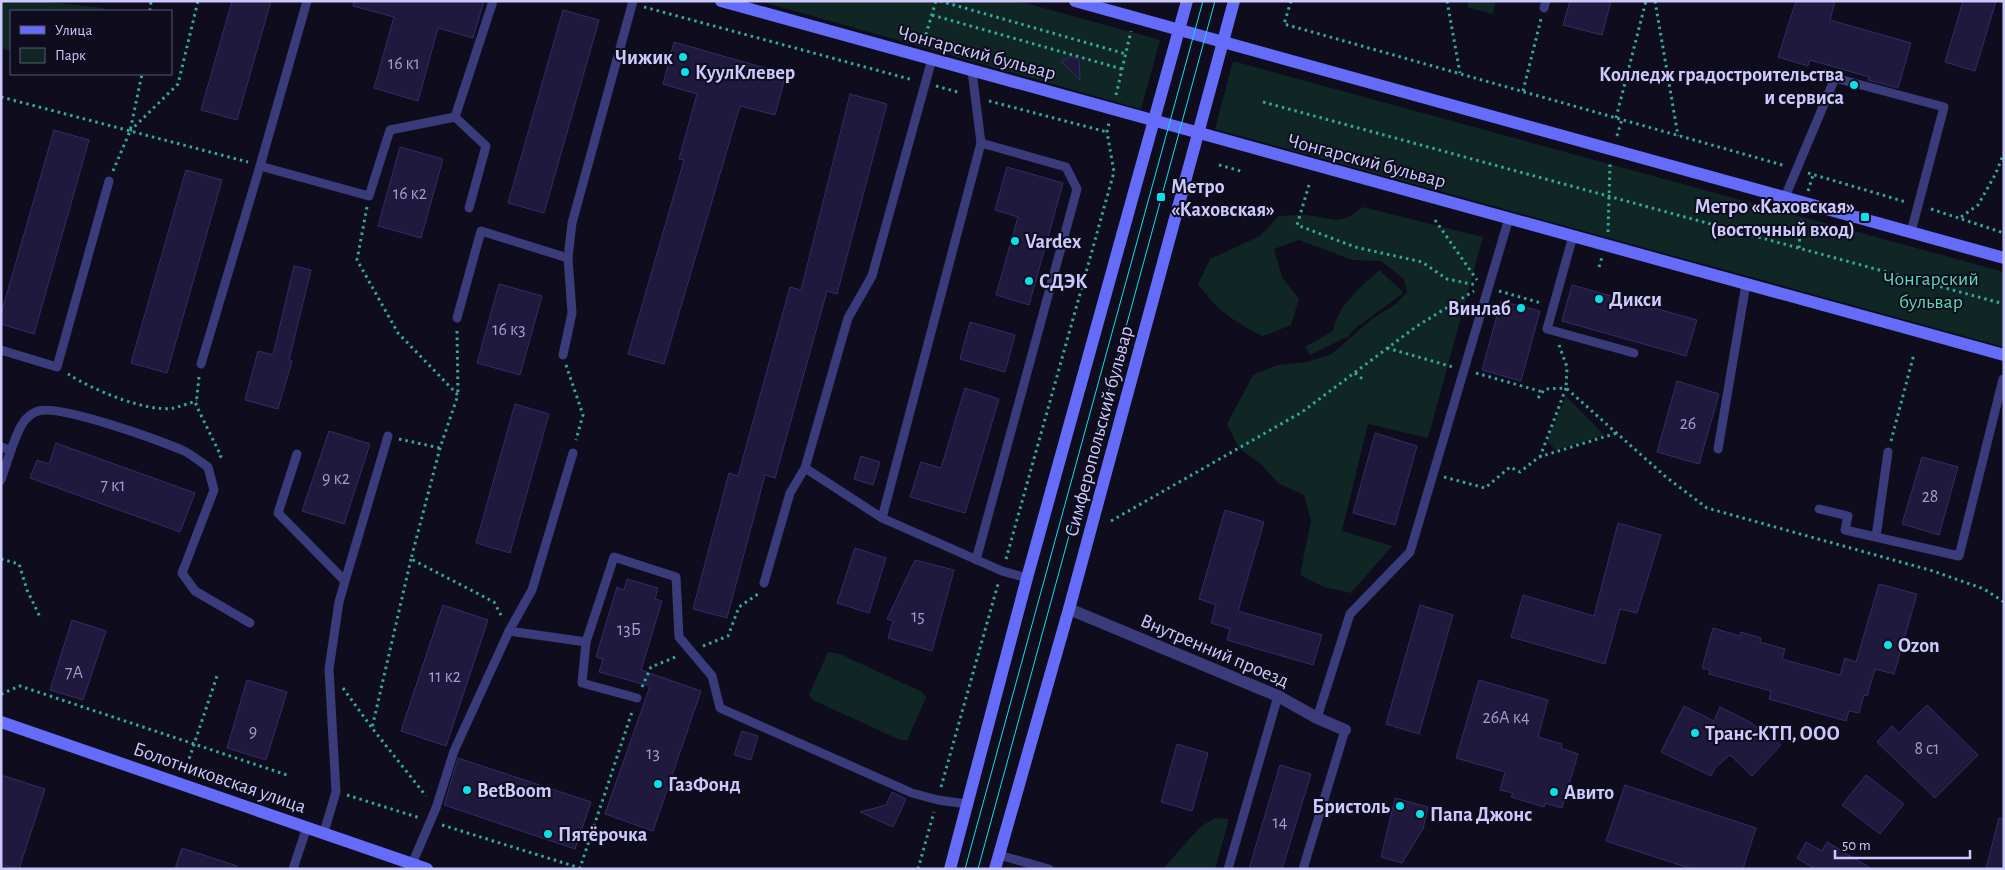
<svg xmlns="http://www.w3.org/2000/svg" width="2005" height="870" viewBox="0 0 2005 870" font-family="'Alegreya Sans',sans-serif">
	<rect width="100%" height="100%" fill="#0e0c1d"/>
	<!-- green -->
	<g fill="#102624">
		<path d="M1 1H40L104 8 103 11H11V50L1 49Z"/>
		<path d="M759 1H1018L1160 40 1141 109Z"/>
		<path d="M1469 1H1496L1493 14 1467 7Z"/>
		<path d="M1233 61 2004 272V347L1215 129Z"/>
		<path d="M1363 207 1483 237 1428 438 1368 424 1342 531 1392 546 1351 593 1324 587 1300 575 1311 521 1304 495 1279 484 1261 464 1239 448 1227 424 1253 375 1278 365 1307 362 1332 354 1373 318 1396 304 1407 292 1404 279 1381 261 1352 260 1299 240 1274 249 1282 277 1299 299 1291 325 1263 336C1233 322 1218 310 1198 284L1210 259 1260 236 1279 216C1288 216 1298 214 1307 215 1334 218 1339 227 1363 207Z"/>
		<path d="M1379 270 1402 291V294L1353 330 1349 336 1310 355 1305 347 1333 331C1338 304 1360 289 1379 270Z"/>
		<path d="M1566 396 1604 435 1556 450 1547 441Z"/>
		<path d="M828 652 840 654 922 692 926 697 925 700 907 740H900L813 700 809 695Z"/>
		<path d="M1215 818 1229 819 1215 869H1163L1200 827Z"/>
	</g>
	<!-- building -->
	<g fill="#1e193d" stroke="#342c68">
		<path d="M232 1H271L237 120 201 110Z"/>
		<path d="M354 1H484L473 38 438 28 418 101 374 88 394 17 353 6Z"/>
		<path d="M1570 1H1611L1602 35 1563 25Z"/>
		<path d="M1796 1H1835L1830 20 1911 43 1898 88 1868 80 1869 77 1810 60 1808 66 1778 57Z"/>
		<path d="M1963 1H1996L1975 71 1945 62Z"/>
		<path d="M563 10 599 20 544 213 508 203Z"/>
		<path d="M674 42 786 74 775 115 740 106 664 364 628 354 684 160 679 159 697 94 663 84Z"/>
		<path d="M1072 56 1079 60 1080 80 1061 61Z"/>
		<path d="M850 94 887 104 837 294 827 291 775 478 765 475 727 618 693 609 729 473 738 476 790 287 801 290Z"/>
		<path d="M54 130 89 140 34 334 1 324V314Z"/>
		<path d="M400 147 443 159 421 238 378 226Z"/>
		<path d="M1007 167 1063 183 1029 305 996 295 1018 217 995 210Z"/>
		<path d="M186 170 222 180 167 373 131 363Z"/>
		<path d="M294 266 311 270 289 360 292 361 278 409 245 400 258 351 273 355Z"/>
		<path d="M499 284 542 296 520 375 477 363Z"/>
		<path d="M1572 285 1697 320 1686 356 1562 321Z"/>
		<path d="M1501 301 1540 311 1521 381 1482 370Z"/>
		<path d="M970 322 1015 335 1005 372 960 359Z"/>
		<path d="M1677 381 1719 394 1699 464 1657 452Z"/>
		<path d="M965 388 999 399 965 513 910 497 921 462 941 468Z"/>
		<path d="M515 404 549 414 510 553 476 543Z"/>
		<path d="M329 431 370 444 344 524 302 511Z"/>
		<path d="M1375 433 1417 446 1395 525 1353 513Z"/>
		<path d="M56 443 195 493 180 532 30 478 37 460 49 464Z"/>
		<path d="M861 456 880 462 873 485 854 479Z"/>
		<path d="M1922 457 1958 467 1939 535 1902 524Z"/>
		<path d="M1225 510 1264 522 1238 611 1322 635 1313 665 1227 640 1230 629 1211 623 1216 605 1199 599Z"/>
		<path d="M1618 523 1661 535 1637 613 1620 609 1605 664 1511 637 1523 595 1594 616Z"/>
		<path d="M855 548 886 558 869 613 837 603Z"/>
		<path d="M915 560 954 570 932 651 888 638 893 621 887 619Z"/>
		<path d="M627 579 658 588 655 599 662 601 641 670 701 691 653 831 605 814 650 686 599 672 603 659 596 657 617 587 624 590Z"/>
		<path d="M1879 584 1917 594 1894 674 1875 669 1867 696 1864 695 1859 713 1849 711 1846 721 1769 699 1771 691 1709 674 1710 670 1702 668 1713 628 1740 636 1741 632 1761 638 1760 642 1785 649 1782 659 1840 675 1845 658 1856 662Z"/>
		<path d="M443 605 488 620 446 746 401 731Z"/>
		<path d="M1420 605 1453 615 1419 734 1386 724Z"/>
		<path d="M72 620 106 631 83 700 50 690Z"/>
		<path d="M247 680 287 692 266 760 227 748Z"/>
		<path d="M1479 680 1548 700 1538 737 1562 744 1561 748 1578 754 1562 808 1545 803 1544 807 1511 797 1513 793 1500 790 1505 772 1456 758Z"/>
		<path d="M1927 705 1978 755 1935 798 1877 742 1892 726 1899 733Z"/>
		<path d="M1684 706 1714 721 1720 707 1750 722 1781 745 1752 776 1730 755 1716 767 1711 776 1661 752Z"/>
		<path d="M742 731 758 736 751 760 734 755Z"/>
		<path d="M1177 744 1208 753 1192 811 1161 802Z"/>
		<path d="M458 758 591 802 575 849 444 805Z"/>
		<path d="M1280 765 1311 774 1282 869H1249Z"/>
		<path d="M1 775 45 789 19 869 1 865Z"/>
		<path d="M1866 775 1904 804 1880 834 1842 805Z"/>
		<path d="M1625 785 1756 828 1743 869H1692L1606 841Z"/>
		<path d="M892 792 906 799 893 827 860 812 886 805Z"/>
		<path d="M1395 798 1428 807 1423 829 1402 863 1381 857Z"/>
		<path d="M1999 818 2004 819V869H1986Z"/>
		<path d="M1806 842 1822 851 1827 842 1872 869H1815L1797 858Z"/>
		<path d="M182 848 237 866 236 869H175Z"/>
	</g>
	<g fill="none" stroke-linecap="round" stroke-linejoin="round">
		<!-- path -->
		<g stroke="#32a99a" stroke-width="3" stroke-dasharray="2.5 4" stroke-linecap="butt">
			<path d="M940 1 1126 54"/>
			<path d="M1291 1 1284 24 1786 166"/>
			<path d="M1447 1 1460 73"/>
			<path d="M1655 1 1678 136"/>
			<path d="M644 7 913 80"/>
			<path d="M150 11 151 1"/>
			<path d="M932 15 1122 69"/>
			<path d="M924 41 936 1"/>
			<path d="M936 86 961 93"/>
			<path d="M1523 91 1541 19"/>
			<path d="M1116 95 1131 31"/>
			<path d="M1 97 248 162"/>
			<path d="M989 101 1107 132"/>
			<path d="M1263 102 2004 304"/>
			<path d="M1616 118 1646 1"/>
			<path d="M130 131 178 84 198 1"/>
			<path d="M1617 136 1622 119"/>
			<path d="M1219 165 1244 172"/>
			<path d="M113 171 130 131 142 74"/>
			<path d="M1808 173 1906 202"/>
			<path d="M1309 185 1297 225 1355 247 1422 262 1447 279 1476 285"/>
			<path d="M1808 191 1813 175"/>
			<path d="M367 207 357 260 398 333 458 395 440 448 411 559 494 602 502 617"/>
			<path d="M1931 209 2004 233"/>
			<path d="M1961 217 1978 205 1995 175 2004 153"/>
			<path d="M1435 220 1477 280"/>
			<path d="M1608 232 1610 164"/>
			<path d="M1799 248 1801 216"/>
			<path d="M1599 267 1602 257"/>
			<path d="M1499 291 1541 303"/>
			<path d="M457 331 458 394"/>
			<path d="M1559 345 1567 367 1566 388 1666 477 1707 508 1933 571 1984 589 2004 602"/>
			<path d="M1387 348 1453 367"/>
			<path d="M566 365 583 415 576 440"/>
			<path d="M1355 373 1365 381"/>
			<path d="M1476 373 1543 392"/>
			<path d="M68 374C91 389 147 413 174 408 182 406 189 403 197 401"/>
			<path d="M199 377 196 405 221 456 217 460"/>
			<path d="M1538 398 1545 389 1566 388 1540 457"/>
			<path d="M399 439 440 448"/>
			<path d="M1891 441 1914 354"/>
			<path d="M1444 477 1485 488 1510 467 1520 472 1539 457 1617 433"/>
			<path d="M1111 521 1302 412 1417 326 1474 291"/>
			<path d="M1 559 19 564 27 590 41 619"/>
			<path d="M411 559 372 728 426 796"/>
			<path d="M1006 559 1114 172 1107 132 1109 123"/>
			<path d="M703 646 728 636 739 607 758 594"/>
			<path d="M642 687 651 667 678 656"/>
			<path d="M343 688 372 728"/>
			<path d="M1 694 20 686 290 776"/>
			<path d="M185 771 218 673"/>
			<path d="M941 787 998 584"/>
			<path d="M347 795 420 818"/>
			<path d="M442 825 580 868 633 709"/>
			<path d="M918 869 934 812"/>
		</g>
		<!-- lane -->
		<g stroke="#393b7a" stroke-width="9">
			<path d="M307 1 260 166 369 196 390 130 455 117"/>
			<path d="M1544 8 1546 1"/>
			<path d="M972 71 981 143 882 518 1002 571 1027 578"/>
			<path d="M1785 197 1835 78 1944 107 1911 232"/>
			<path d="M469 208 486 146 455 117 493 1"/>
			<path d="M1573 236 1547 329 1634 353"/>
			<path d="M457 318 481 231 568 258"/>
			<path d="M1 350 57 367 109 181"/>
			<path d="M563 355 572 313 568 258 572 223 633 1"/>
			<path d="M201 364 260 166"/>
			<path d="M1 447 11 450 1 480"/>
			<path d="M1718 449 1746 284"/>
			<path d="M11 450C17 435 21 417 38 411 60 404 158 440 182 450 191 454 199 461 208 467L214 490 182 573 195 591 250 623"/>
			<path d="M297 454 278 513 345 581 339 602 329 669 336 792 324 832"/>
			<path d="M805 468 882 518"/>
			<path d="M1819 509 1848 516 1845 530 1959 556 2003 379"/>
			<path d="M1876 537 1888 452"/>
			<path d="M976 560 1077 189 1066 167 981 143"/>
			<path d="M345 581 388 436"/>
			<path d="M764 583 790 493 805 468 848 318 872 276 932 59"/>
			<path d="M509 631 532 590 573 453"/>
			<path d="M586 642 582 683 637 698"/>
			<path d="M1317 718 1350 614 1410 552 1509 218"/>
			<path d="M999 855 1049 869"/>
			<path d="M412 864 436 808 454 751 509 631 586 642 614 557 676 577 679 637 712 676 720 708 912 793 938 800 967 804"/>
			<path d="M293 869 307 827"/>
			<path d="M1228 869 1278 696"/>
			<path d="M1303 869 1345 730"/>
		</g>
		<!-- street -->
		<path stroke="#393b7a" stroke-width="12" d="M1069 609 1278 696 1317 718 1345 730"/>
		<!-- secondary -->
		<g stroke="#656cf9" stroke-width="12">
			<path d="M721 1 2004 355"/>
			<path d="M1075 1 2004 258"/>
			<path d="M1 722 427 869"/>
			<path d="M950 869 1027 578 1187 1"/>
			<path d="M995 869 1069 609 1234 1"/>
		</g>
		<!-- tram -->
		<g stroke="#0ae2e9" stroke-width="1">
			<path d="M965 869 1203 1"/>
			<path d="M978 869 1215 1"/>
		</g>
	</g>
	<!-- markers -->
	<g fill="#0ae2e9" stroke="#0e0c1d" stroke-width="2">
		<circle cx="683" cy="57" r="5"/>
		<circle cx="685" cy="72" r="5"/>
		<circle cx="1854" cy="85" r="5"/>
		<rect x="1156" y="192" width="10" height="10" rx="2.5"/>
		<rect x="1860" y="212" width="10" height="10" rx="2.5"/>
		<circle cx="1015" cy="241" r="5"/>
		<circle cx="1029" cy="281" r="5"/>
		<circle cx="1599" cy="299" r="5"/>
		<circle cx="1521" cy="308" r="5"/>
		<circle cx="1888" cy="645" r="5"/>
		<circle cx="1695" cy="733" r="5"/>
		<circle cx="658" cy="784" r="5"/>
		<circle cx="467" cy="790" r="5"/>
		<circle cx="1554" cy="792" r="5"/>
		<circle cx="1400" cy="806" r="5"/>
		<circle cx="1420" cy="814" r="5"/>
		<circle cx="548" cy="834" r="5"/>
	</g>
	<g text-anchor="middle" stroke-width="4" stroke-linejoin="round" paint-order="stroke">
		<!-- number labels -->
		<g font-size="18" fill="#a09ecd">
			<text x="404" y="69">16 к1</text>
			<text x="410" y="199">16 к2</text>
			<text x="509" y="335">16 к3</text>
			<text x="1688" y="429">26</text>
			<text x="336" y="484">9 к2</text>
			<text x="113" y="491">7 к1</text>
			<text x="1930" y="502">28</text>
			<text x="918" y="622">15</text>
			<text x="629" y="635">13Б</text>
			<text x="74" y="678">7А</text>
			<text x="445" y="682">11 к2</text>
			<text x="1506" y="723">26А к4</text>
			<text x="253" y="737">9</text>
			<text x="1927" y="754">8 с1</text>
			<text x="653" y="759">13</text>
			<text x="1280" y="828">14</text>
		</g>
		<!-- street labels -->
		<g font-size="20" fill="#cccafd" stroke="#0e0c1d">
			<text transform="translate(977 52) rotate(15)" y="7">Чонгарский бульвар</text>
			<text transform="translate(1367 160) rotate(15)" y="7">Чонгарский бульвар</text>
			<text transform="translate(1098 431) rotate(-75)" y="7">Симферопольский бульвар</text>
			<text transform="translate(1215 650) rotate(23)" y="7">Внутренний проезд</text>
			<text transform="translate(220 777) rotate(19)" y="7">Болотниковская улица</text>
		</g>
		<!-- poi labels -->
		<g font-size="20" font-weight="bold" fill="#cccafd" stroke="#0e0c1d" text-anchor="start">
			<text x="673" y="64" text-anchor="end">Чижик</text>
			<text x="695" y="79">КуулКлевер</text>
			<text x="1844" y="81" text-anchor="end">Колледж градостроительства<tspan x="1844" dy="23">и сервиса</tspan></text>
			<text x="1171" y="193">Метро<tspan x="1171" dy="23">«Каховская»</tspan></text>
			<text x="1855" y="213" text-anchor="end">Метро «Каховская»<tspan x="1855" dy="23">(восточный вход)</tspan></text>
			<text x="1025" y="248">Vardex</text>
			<text x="1039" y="288">СДЭК</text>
			<text x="1609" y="306">Дикси</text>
			<text x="1511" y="315" text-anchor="end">Винлаб</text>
			<text x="1898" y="652">Ozon</text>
			<text x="1705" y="740">Транс-КТП, ООО</text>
			<text x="668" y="791">ГазФонд</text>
			<text x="477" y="797">BetBoom</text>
			<text x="1564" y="799">Авито</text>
			<text x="1390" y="813" text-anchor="end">Бристоль</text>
			<text x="1430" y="821">Папа Джонс</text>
			<text x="558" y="841">Пятёрочка</text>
		</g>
		<!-- park labels -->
		<g font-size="20" fill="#5ad8b0" stroke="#0e0c1d">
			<text x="1931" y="285">Чонгарский<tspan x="1931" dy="23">бульвар</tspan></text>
		</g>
	</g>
	<!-- border -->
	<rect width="2005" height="870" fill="none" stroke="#cccafd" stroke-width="5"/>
	<!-- legend -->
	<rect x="10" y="10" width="162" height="65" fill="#0e0c1d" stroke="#5a5877"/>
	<rect x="20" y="26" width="25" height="8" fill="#656cf9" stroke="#5a5877"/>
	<text x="55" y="35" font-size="15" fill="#cccafd">Улица</text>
	<rect x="20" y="48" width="25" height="15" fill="#102624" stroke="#5a5877"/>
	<text x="55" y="60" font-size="15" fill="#cccafd">Парк</text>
	<!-- scale -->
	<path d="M1835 850v8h135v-8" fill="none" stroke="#cccafd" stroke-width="2.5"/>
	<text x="1842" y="850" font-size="15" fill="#cccafd" stroke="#0e0c1d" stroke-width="4" paint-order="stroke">50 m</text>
</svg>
